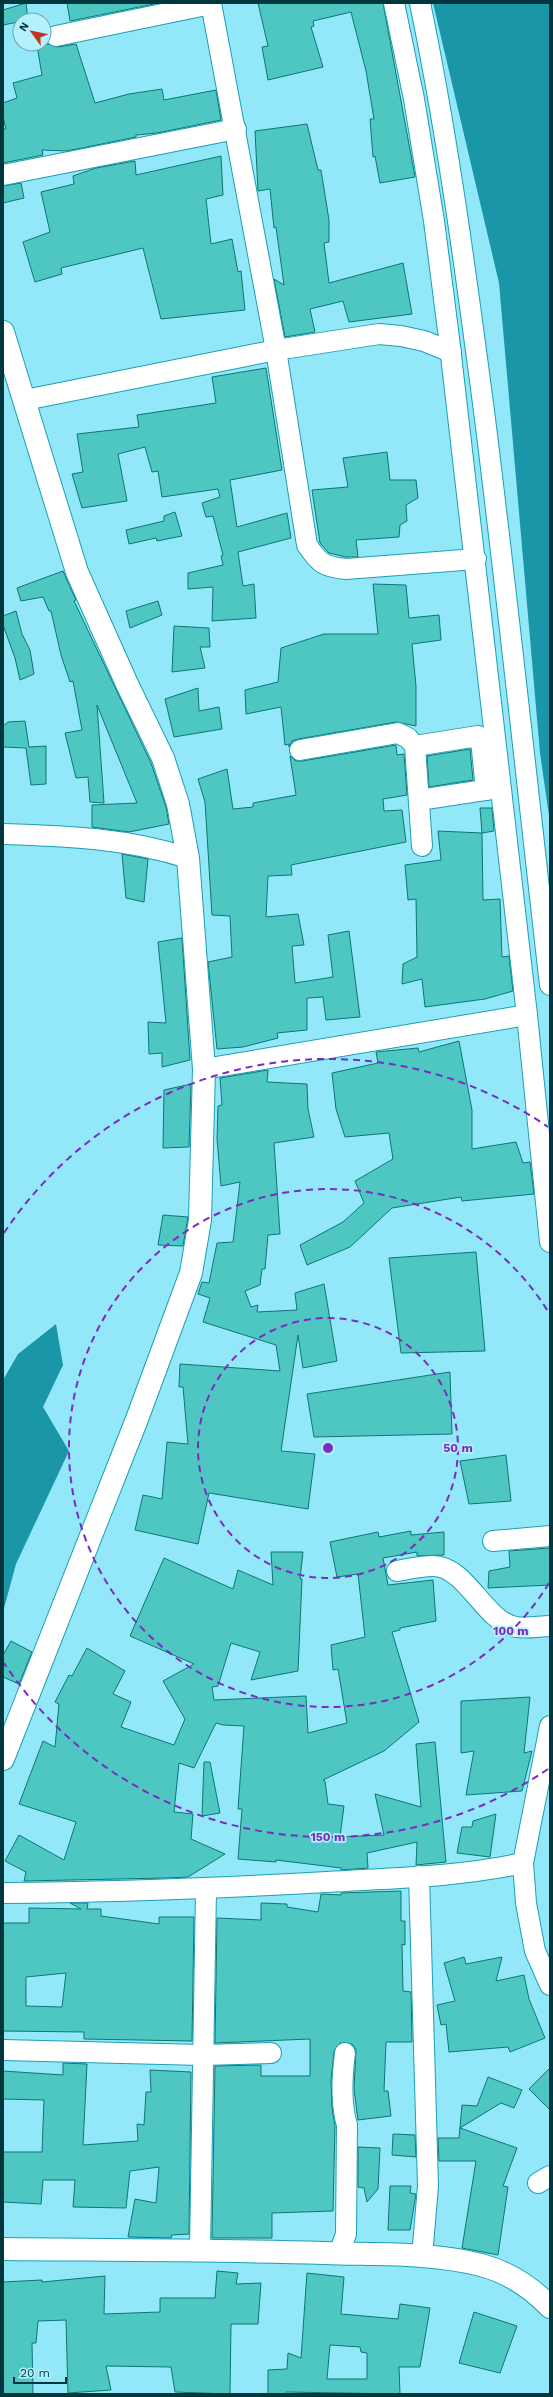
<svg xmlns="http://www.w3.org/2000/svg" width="553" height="2397" viewBox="0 0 553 2397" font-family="'Work Sans',sans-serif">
	<rect width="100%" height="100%" fill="#92e8f8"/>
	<!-- water -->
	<g fill="#1b96a8">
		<path d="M433 3H550V823L540 753 499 283Z"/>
		<path d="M56 1324 63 1365 43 1407 69 1451 16 1564 3 1612V1380L18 1354Z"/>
	</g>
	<!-- building -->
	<g fill="#4ec7c2" stroke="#0d7673" fill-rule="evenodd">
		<path d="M26 3 28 20 3 25V10Z"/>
		<path d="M67 3H159L70 21Z"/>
		<path d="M258 3H383L415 177 380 183 375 156 373 157 370 119H374L366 71 351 12 313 21 314 26 311 27 323 67 268 80 262 47 268 46Z"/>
		<path d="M49 44 58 47 76 44 95 103 129 94 162 89 164 100 216 90 221 120 157 133 136 135V137L67 151 42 150 43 155 3 163V129H6L3 117V103L17 98 13 83 42 75 37 46Z"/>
		<path d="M307 124 318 170H321L329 220V242L324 243 329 283 403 263 412 314 349 322 343 301 310 309 315 332 285 337 274 279 284 285 276 227 274 228 270 189 258 191 255 131Z"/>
		<path d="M221 156 223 195 206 199 211 244 232 239 238 272 241 271 245 310 161 319 143 248 61 268 62 274 35 282 23 242 50 232 41 192 74 184 73 176 96 168 135 161 136 175Z"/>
		<path d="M21 183 24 198 3 203V186Z"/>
		<path d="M266 368 282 470 230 480 237 527 287 513 291 538 238 552 243 586 254 584 256 618 212 621 213 587 188 589V573L223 565 221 556 223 555 213 516 206 517 202 503 220 497 218 489 162 497 158 471 152 472 145 447 118 454 127 501 82 508 72 474 83 472 77 434 139 427 137 415 216 403 212 377Z"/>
		<path d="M387 452 390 480H416L418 498 406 505 407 521 400 525 399 537 356 540 358 557H346L329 553 320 543 312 490 348 487 343 458Z"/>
		<path d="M175 512 182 536 157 541 156 538 129 544 126 530 164 521V516Z"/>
		<path d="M63 571 76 600 74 601 151 763 166 807 169 824 129 832 92 827V805L137 803 97 705 104 803 90 802 88 777 76 778 65 733 82 730 73 681 70 682 61 655 51 611H49L43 597 21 601 17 588Z"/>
		<path d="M373 584 406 585 409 618 439 615 441 640 412 644 416 686V726L396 722 298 739 292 741 289 747V744L285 745 281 707 246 714 245 690 278 682 281 648 324 634H378Z"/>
		<path d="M158 601 162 615 130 628 126 611Z"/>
		<path d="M16 611 22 634 30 650 34 674 20 680 15 658 3 625V616Z"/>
		<path d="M174 626 209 628 210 647H200L205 668 172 672Z"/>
		<path d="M198 688 199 711 219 707 222 729 174 737 165 699Z"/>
		<path d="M25 721 29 747 46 746V784L31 785 26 748 3 747V726L8 722Z"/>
		<path d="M396 745 397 755 404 754 407 795 383 799 384 811 402 810 406 842 291 865 292 875 268 876 266 917 298 914 304 945 292 946 295 983 333 977 328 935 349 931 360 1017 326 1020 323 997 307 998V1030L277 1033 278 1038 243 1047 217 1049 208 962 232 957 230 916 212 915 205 802 198 779 227 769 233 809 253 807V803L296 795 290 756 296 761H302Z"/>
		<path d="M470 749 473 780 429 787 427 756Z"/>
		<path d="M480 808H492L494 831 482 833Z"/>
		<path d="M438 831 482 833 483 900 500 899 502 957 509 956 513 991 485 999 425 1007 422 979 402 984 403 964 417 957 416 899 408 900 405 865 441 860Z"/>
		<path d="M122 854 148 859 144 902 126 898Z"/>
		<path d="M182 938 190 1060 162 1067V1053L149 1054 148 1022 166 1023 158 942Z"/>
		<path d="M459 1041 472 1110V1149L516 1142 523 1163 530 1162 534 1194 462 1201 461 1197 392 1208 350 1247 307 1265 300 1245 343 1222 364 1203 355 1181 393 1159 389 1133 345 1137 336 1109 332 1073 378 1063 376 1052 418 1048 419 1052Z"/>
		<path d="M268 1070 267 1082 307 1084 308 1109 314 1137 274 1143 280 1234 268 1235 265 1269H262L260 1285 245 1291 251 1307 258 1305 257 1312 297 1310 295 1293 324 1284 337 1361 303 1368 298 1335 281 1451 315 1454 308 1509 209 1493 198 1544 135 1530 143 1495 162 1499 167 1442 188 1444 183 1387H179L180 1364 280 1371 276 1345 203 1322 210 1298 198 1294 202 1282 209 1283 217 1243 233 1242 240 1182 221 1186 217 1139 218 1106 222 1105 220 1078Z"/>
		<path d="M191 1084 189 1147 163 1148 164 1090Z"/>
		<path d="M163 1215 188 1217 183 1246 158 1245Z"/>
		<path d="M476 1252 485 1351 401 1353 389 1258Z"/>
		<path d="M450 1372 452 1434 314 1437 307 1394Z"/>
		<path d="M506 1455 511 1501 469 1504 460 1461Z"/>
		<path d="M411 1531V1535L444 1532V1555L417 1556V1552L383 1558 388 1585 433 1580 436 1621 400 1628V1630L392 1632 419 1722 384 1751 323 1780 325 1781 328 1804 344 1806 340 1837 384 1835 375 1794 421 1807 416 1744 435 1742 446 1862 416 1865 417 1842 367 1853 368 1868 341 1870V1868L276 1860V1862L238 1859 242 1809H238L244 1726 223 1725 216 1723 194 1768 179 1763 174 1812 193 1814 191 1839 225 1854 188 1877 165 1878 24 1881 26 1872 5 1861 19 1835 64 1860 76 1822 19 1804 43 1741 55 1747 59 1704 55 1702 69 1675 72 1676 87 1648 125 1671 113 1694 131 1702 121 1727 174 1745 185 1719 163 1681 194 1664 130 1636 164 1558 233 1589 238 1570 273 1585 271 1552H303L300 1579H302L298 1671 251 1680 260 1652 231 1643 218 1686 212 1687 214 1700 306 1696 308 1733 347 1723 338 1669 333 1670 331 1645 365 1637 358 1574 337 1577 330 1542 378 1532 379 1537Z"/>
		<path d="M550 1548V1585L488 1588 489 1571 510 1567 509 1551Z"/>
		<path d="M11 1641 32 1652 19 1684 3 1677V1655Z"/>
		<path d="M530 1697 524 1753 532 1751 522 1791 466 1795 474 1751 461 1753V1701Z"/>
		<path d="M204 1762H210L220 1813 202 1816Z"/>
		<path d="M496 1814 490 1857 457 1853 462 1827H472L473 1821Z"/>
		<path d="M401 1891V1921H405V1945L402 1944 403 1991 411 1992 412 2042H386L384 2091H388L391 2116 358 2120 354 2089 356 2049 352 2044 340 2043 334 2052 331 2080 332 2108 335 2126 333 2211 272 2213V2238H212L215 2066 261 2065V2076H310V2039L215 2043 217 1918 261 1920V1903L287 1904V1907L318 1912 321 1894 341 1895V1893Z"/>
		<path d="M70 1903H88L87 1909H101V1916L159 1924V1917H194L192 2041 84 2039V2032L3 2031V1923H29V1908L81 1909ZM66 1973 62 2007 26 2006V1977Z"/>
		<path d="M464 1957 466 1964 502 1957 496 1981 524 1975 529 1999 545 2038 510 2052 508 2047 449 2052 446 2024 441 2025 437 2005 455 2001 444 1963Z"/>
		<path d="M63 2063 87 2064 83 2145 138 2141 137 2124 144 2125 146 2092H151L150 2070 191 2072 189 2234 172 2235 171 2238 128 2237 135 2199 156 2203 159 2167 130 2171 126 2208 73 2207 75 2180H43L41 2204 3 2202V2152H42L44 2100 3 2099V2071L63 2075Z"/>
		<path d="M550 2068V2110L529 2089Z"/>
		<path d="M488 2077 522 2090 514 2108 501 2103 460 2128 517 2148 503 2186 508 2187 498 2255 462 2248 476 2161H439L438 2138H459L462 2105 477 2106Z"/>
		<path d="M393 2134 415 2135 416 2157 392 2155Z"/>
		<path d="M358 2147 380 2148 378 2189 367 2202 364 2188 358 2187Z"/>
		<path d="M390 2186H411L410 2193 416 2194 410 2230H388Z"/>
		<path d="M217 2271 238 2273 236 2284 261 2283 258 2324H231L230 2394 175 2392 171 2367 106 2366 111 2390 68 2393 66 2320 38 2321 36 2343H32L33 2394H3V2282L42 2280V2282L105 2276 104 2314 160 2312V2298H215Z"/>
		<path d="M307 2273 344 2277 341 2314 398 2319 400 2304 430 2308 420 2367H399L400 2394 286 2392V2394H268V2370L287 2369 288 2353 301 2358ZM330 2345 360 2347 361 2352 367 2353V2379H327Z"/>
		<path d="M474 2312 517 2326 500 2373 459 2363Z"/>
	</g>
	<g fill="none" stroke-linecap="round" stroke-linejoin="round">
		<defs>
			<g id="minor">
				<path d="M211 3 276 350 307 545C319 563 324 567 346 569L476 559"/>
				<path d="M394 3 414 99 434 221 449 338 527 1015 550 1242"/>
				<path d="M420 3C448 138 466 274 484 411 508 602 528 793 550 985"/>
				<path d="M56 36 211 4"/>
				<path d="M3 175 236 129"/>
				<path d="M25 400 276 350 379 334 401 336 424 341 451 352"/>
				<path d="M415 746 478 736 481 740 486 790"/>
				<path d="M300 750 398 733 408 738 415 746 422 846"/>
				<path d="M419 800 498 788"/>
				<path d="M3 834C66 836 127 838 188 858"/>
				<path d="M204 1069 527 1015"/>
				<path d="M493 1541 550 1536"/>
				<path d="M397 1571C408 1569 421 1566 433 1566 467 1566 484 1622 516 1627 527 1629 540 1626 550 1626"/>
				<path d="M550 1726 523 1863 526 1903 535 1951 550 1985"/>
				<path d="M419 1876 428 2186 422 2257"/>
				<path d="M3 1893C111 1892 219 1888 327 1882 393 1878 459 1877 523 1863"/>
				<path d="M3 2050 202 2055 271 2053"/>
				<path d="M538 2183 550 2176"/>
				<path d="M200 2249 206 1889"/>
				<path d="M339 2254 346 2234 347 2125C340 2102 342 2076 345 2053"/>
			</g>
			<g id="highway">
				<path d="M3 332 77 572 127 684 163 758 178 804 188 858 204 1069 200 1220 191 1273 137 1419 3 1759"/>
				<path d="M3 2249C110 2250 217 2250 324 2253 375 2255 431 2252 481 2265 507 2272 531 2287 550 2307"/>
			</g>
		</defs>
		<!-- minor casing -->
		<use href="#minor" stroke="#1d9fb3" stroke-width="22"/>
		<!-- highway casing -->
		<use href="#highway" stroke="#1d9fb3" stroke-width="24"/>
		<!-- minor -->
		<use href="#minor" stroke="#fff" stroke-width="20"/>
		<!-- highway -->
		<use href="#highway" stroke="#fff" stroke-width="22"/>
	</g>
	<!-- distance rings -->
	<g fill="none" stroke="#7b2cbf" stroke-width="2" stroke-dasharray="7 5">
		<circle cx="328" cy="1448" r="130"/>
		<path d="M549 1583A259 259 0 1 1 549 1313"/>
		<path d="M548 1769A389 389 0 0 1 4 1663M4 1233A389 389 0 0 1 548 1127"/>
	</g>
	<circle cx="328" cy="1448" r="6" fill="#7b2cbf" stroke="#b3f1fd" stroke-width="2"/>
	<g font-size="12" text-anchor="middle" font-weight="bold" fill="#7b2cbf" stroke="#b3f1fd" stroke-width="3.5" stroke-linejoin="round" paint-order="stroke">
		<text x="458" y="1452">50 m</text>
		<text x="511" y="1635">100 m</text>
		<text x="328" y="1841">150 m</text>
	</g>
	<!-- border -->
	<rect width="553" height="2397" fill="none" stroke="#00373f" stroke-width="8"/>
	<!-- north arrow -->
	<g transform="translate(32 32) rotate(303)"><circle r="19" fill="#b3f1fd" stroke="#6ba7b1"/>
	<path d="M0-3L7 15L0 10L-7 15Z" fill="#c03420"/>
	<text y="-6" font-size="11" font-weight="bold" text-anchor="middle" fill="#00373f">N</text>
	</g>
	<!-- scale -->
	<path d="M14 2377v6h52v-6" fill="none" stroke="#00373f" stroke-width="2"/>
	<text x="20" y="2377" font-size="12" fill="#00373f" stroke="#b3f1fd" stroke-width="3" paint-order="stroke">20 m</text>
</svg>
